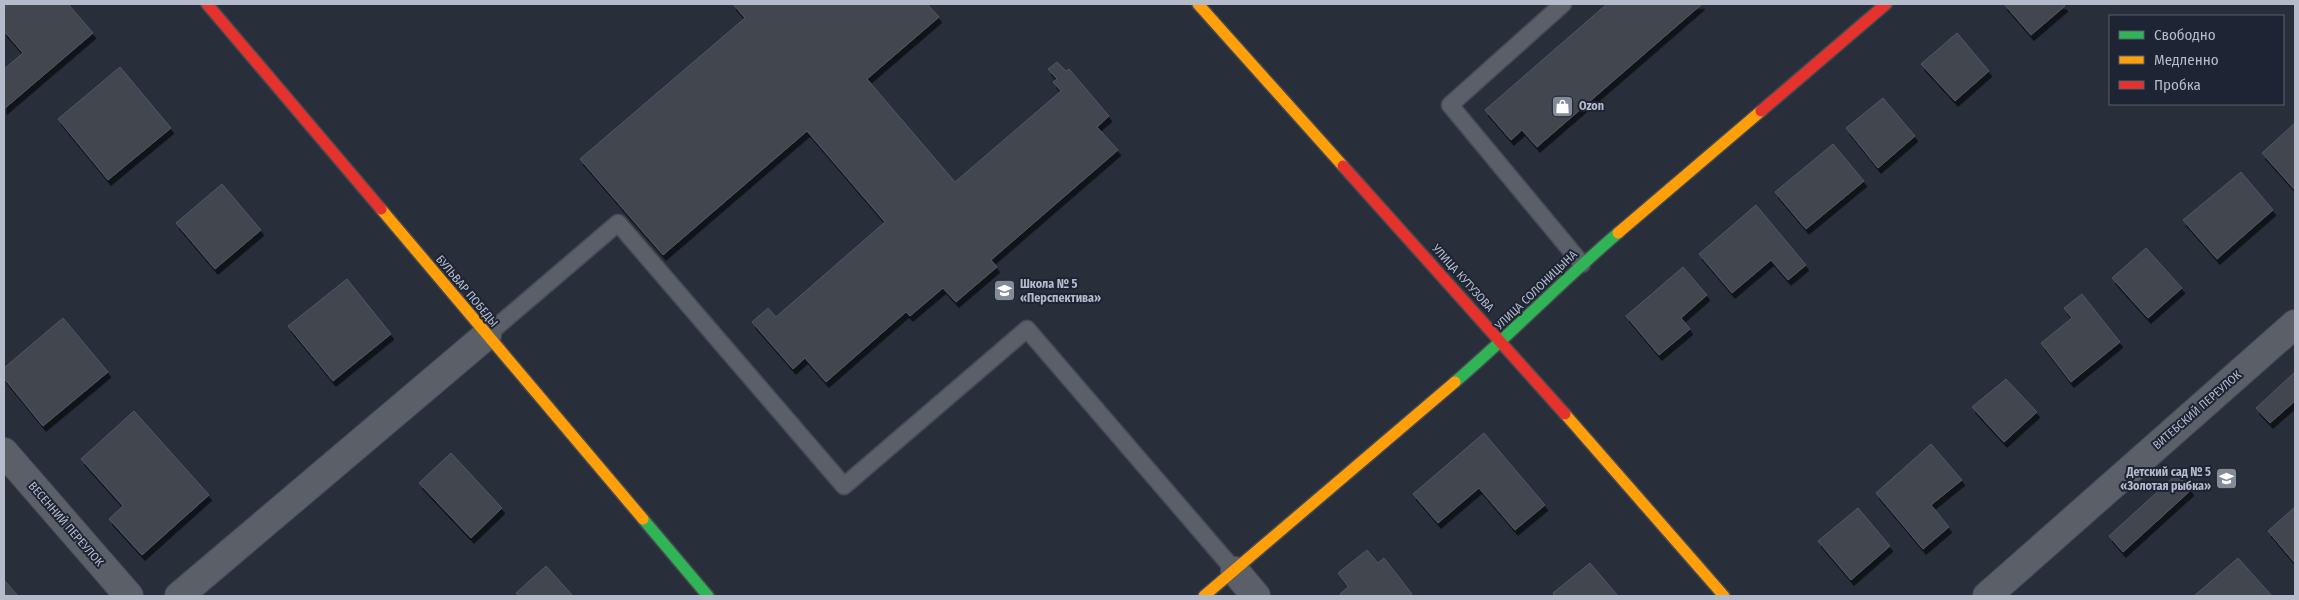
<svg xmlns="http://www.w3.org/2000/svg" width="2299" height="600" viewBox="0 0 2299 600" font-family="'Fira Sans Condensed',sans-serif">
	<defs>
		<filter id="shadow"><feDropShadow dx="3" dy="5.5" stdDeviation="0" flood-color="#0009"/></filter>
	</defs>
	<rect width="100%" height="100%" fill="#292f3a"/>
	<!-- building -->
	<g fill="#424750" stroke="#525761" filter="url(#shadow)">
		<path d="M8 4H68L93 33 4 109V69L23 53 4 31V8Z"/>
		<path d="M733 4H927L939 17 867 79 955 182 1061 91 1053 82 1057 79 1048 69 1057 62 1066 71 1069 69 1109 116 1097 127 1118 150 991 260 997 267 956 302 943 288 910 316 906 312 826 382 805 358 793 369 752 322 768 308 776 317 885 222 807 131 663 255 580 159 745 18Z"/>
		<path d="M1607 4H1702L1537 147 1522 130 1511 140 1485 110Z"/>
		<path d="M2004 4H2063L2065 6 2031 35Z"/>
		<path d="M1957 33 1989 71 1955 101 1921 64Z"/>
		<path d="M120 67 171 128 108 180 58 119Z"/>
		<path d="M1883 98 1915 136 1878 168 1846 128Z"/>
		<path d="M2295 123V190L2262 153Z"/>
		<path d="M1833 144 1864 181 1806 229 1775 192Z"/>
		<path d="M2241 172 2273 210 2217 259 2183 220Z"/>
		<path d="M222 184 261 230 215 269 176 223Z"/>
		<path d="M1756 205 1806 265 1788 280 1771 260 1732 293 1699 254Z"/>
		<path d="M2146 248 2182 288 2148 318 2112 278Z"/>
		<path d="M1683 267 1707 295 1681 318 1690 329 1659 355 1626 316Z"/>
		<path d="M347 279 391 334 333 381 288 326Z"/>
		<path d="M2082 294 2120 342 2071 382 2041 343 2072 318 2064 308Z"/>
		<path d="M63 318 108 372 43 426 4 378V368Z"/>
		<path d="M2295 372V401L2270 423 2256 408Z"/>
		<path d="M2006 379 2037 412 2004 442 1972 407Z"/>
		<path d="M134 411 209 495 142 555 109 519 123 506 81 459Z"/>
		<path d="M1484 433 1545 505 1515 530 1479 488 1438 523 1413 494Z"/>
		<path d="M1931 444 1962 480 1931 505 1949 527 1923 549 1876 493Z"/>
		<path d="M451 453 502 508 471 538 419 483Z"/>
		<path d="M2177 474 2191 490 2123 552 2109 536Z"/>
		<path d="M2295 507V563L2268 531Z"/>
		<path d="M1858 508 1890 546 1851 580 1818 541Z"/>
		<path d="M1367 550 1378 563 1384 558 1412 594 1409 596H1342L1340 594 1348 587 1338 573Z"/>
		<path d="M2238 558 2272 596H2194Z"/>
		<path d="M1590 563 1618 596H1555L1553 593Z"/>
		<path d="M546 566 573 596H519L516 593Z"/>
		<path d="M4 580 18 596H4Z"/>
	</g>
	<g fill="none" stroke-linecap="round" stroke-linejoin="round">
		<defs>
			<g id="lane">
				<path d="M1563 4 1450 105 1582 264"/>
				<path d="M487 335 618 223 844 486 1027 329 1235 571"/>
			</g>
			<g id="street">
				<path d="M4 452 129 596"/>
				<path d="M1235 571 1256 596"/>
				<path d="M179 596 487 335"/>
				<path d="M1987 596 2295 324"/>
			</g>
			<g id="fast">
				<path d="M1455 382C1511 334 1562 281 1618 233"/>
				<path d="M643 519 708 596"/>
			</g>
			<g id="slow">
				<path d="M1198 4 1343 166"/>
				<path d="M381 209 643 519"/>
				<path d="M1618 233 1761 111"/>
				<path d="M1565 414 1724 596"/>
				<path d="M1204 596 1455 382"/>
			</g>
			<g id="jam">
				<path d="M207 4 381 209"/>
				<path d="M1761 111 1886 4"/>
				<path d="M1343 166 1565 414"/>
			</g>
		</defs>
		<!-- lane casing -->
		<use href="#lane" stroke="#464a52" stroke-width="19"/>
		<!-- street casing -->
		<use href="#street" stroke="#464a52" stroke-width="30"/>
		<!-- fast casing -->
		<use href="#fast" stroke="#464a52" stroke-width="14"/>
		<!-- slow casing -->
		<use href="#slow" stroke="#464a52" stroke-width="14"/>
		<!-- jam casing -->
		<use href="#jam" stroke="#464a52" stroke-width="14"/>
		<!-- lane -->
		<use href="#lane" stroke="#5b5f67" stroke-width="16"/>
		<!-- street -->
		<use href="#street" stroke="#5b5f67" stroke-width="28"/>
		<!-- fast -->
		<use href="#fast" stroke="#30b455" stroke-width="11"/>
		<!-- slow -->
		<use href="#slow" stroke="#ff9f0a" stroke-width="11"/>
		<!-- jam -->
		<use href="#jam" stroke="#e5322d" stroke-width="11"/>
	</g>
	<!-- icons -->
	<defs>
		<symbol id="shop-square" viewBox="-11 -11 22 22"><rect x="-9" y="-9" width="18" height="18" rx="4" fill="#838a98" stroke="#1d2535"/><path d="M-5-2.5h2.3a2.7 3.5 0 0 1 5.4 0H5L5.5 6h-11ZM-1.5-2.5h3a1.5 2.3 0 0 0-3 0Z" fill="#fff"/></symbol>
		<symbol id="school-square" viewBox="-11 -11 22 22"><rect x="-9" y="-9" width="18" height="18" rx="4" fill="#838a98" stroke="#1d2535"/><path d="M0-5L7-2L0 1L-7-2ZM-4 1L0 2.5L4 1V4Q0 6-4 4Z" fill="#fff"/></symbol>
	</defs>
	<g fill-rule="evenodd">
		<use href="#shop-square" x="1550" y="94" width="25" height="25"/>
		<use href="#school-square" x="992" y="278" width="25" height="25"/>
		<use href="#school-square" x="2214" y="466" width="25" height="25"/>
	</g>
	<g text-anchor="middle" stroke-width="4" stroke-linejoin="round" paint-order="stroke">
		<!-- poi labels -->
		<g font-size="12" font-weight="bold" fill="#b4bbca" stroke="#1d2535" text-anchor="start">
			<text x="1579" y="110">Ozon</text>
			<text x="1020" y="288">Школа № 5<tspan x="1020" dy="14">«Перспектива»</tspan></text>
			<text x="2211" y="476" text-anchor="end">Детский сад № 5<tspan x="2211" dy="14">«Золотая рыбка»</tspan></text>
		</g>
		<!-- street labels -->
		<g font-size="12" fill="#b4bbca" stroke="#1d2535">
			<text transform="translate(1463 278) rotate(48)" y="4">УЛИЦА КУТУЗОВА</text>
			<text transform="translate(1536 290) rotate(-44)" y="4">УЛИЦА СОЛОНИЦЫНА</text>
			<text transform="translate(467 291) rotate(50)" y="4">БУЛЬВАР ПОБЕДЫ</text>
			<text transform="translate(2197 410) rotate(-41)" y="4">ВИТЕБСКИЙ ПЕРЕУЛОК</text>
			<text transform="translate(66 524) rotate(49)" y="4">ВЕСЕННИЙ ПЕРЕУЛОК</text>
		</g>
	</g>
	<!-- border -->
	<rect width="2299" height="600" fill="none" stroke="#b4bbca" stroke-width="10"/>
	<!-- legend -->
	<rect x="2109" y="15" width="175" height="90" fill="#1d2535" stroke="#596171"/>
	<rect x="2119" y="31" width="25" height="8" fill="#30b455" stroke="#596171"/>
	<text x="2154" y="40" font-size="15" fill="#b4bbca">Свободно</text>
	<rect x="2119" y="56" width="25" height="8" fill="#ff9f0a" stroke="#596171"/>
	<text x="2154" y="65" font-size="15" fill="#b4bbca">Медленно</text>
	<rect x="2119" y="81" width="25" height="8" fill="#e5322d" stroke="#596171"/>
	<text x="2154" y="90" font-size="15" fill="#b4bbca">Пробка</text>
</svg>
